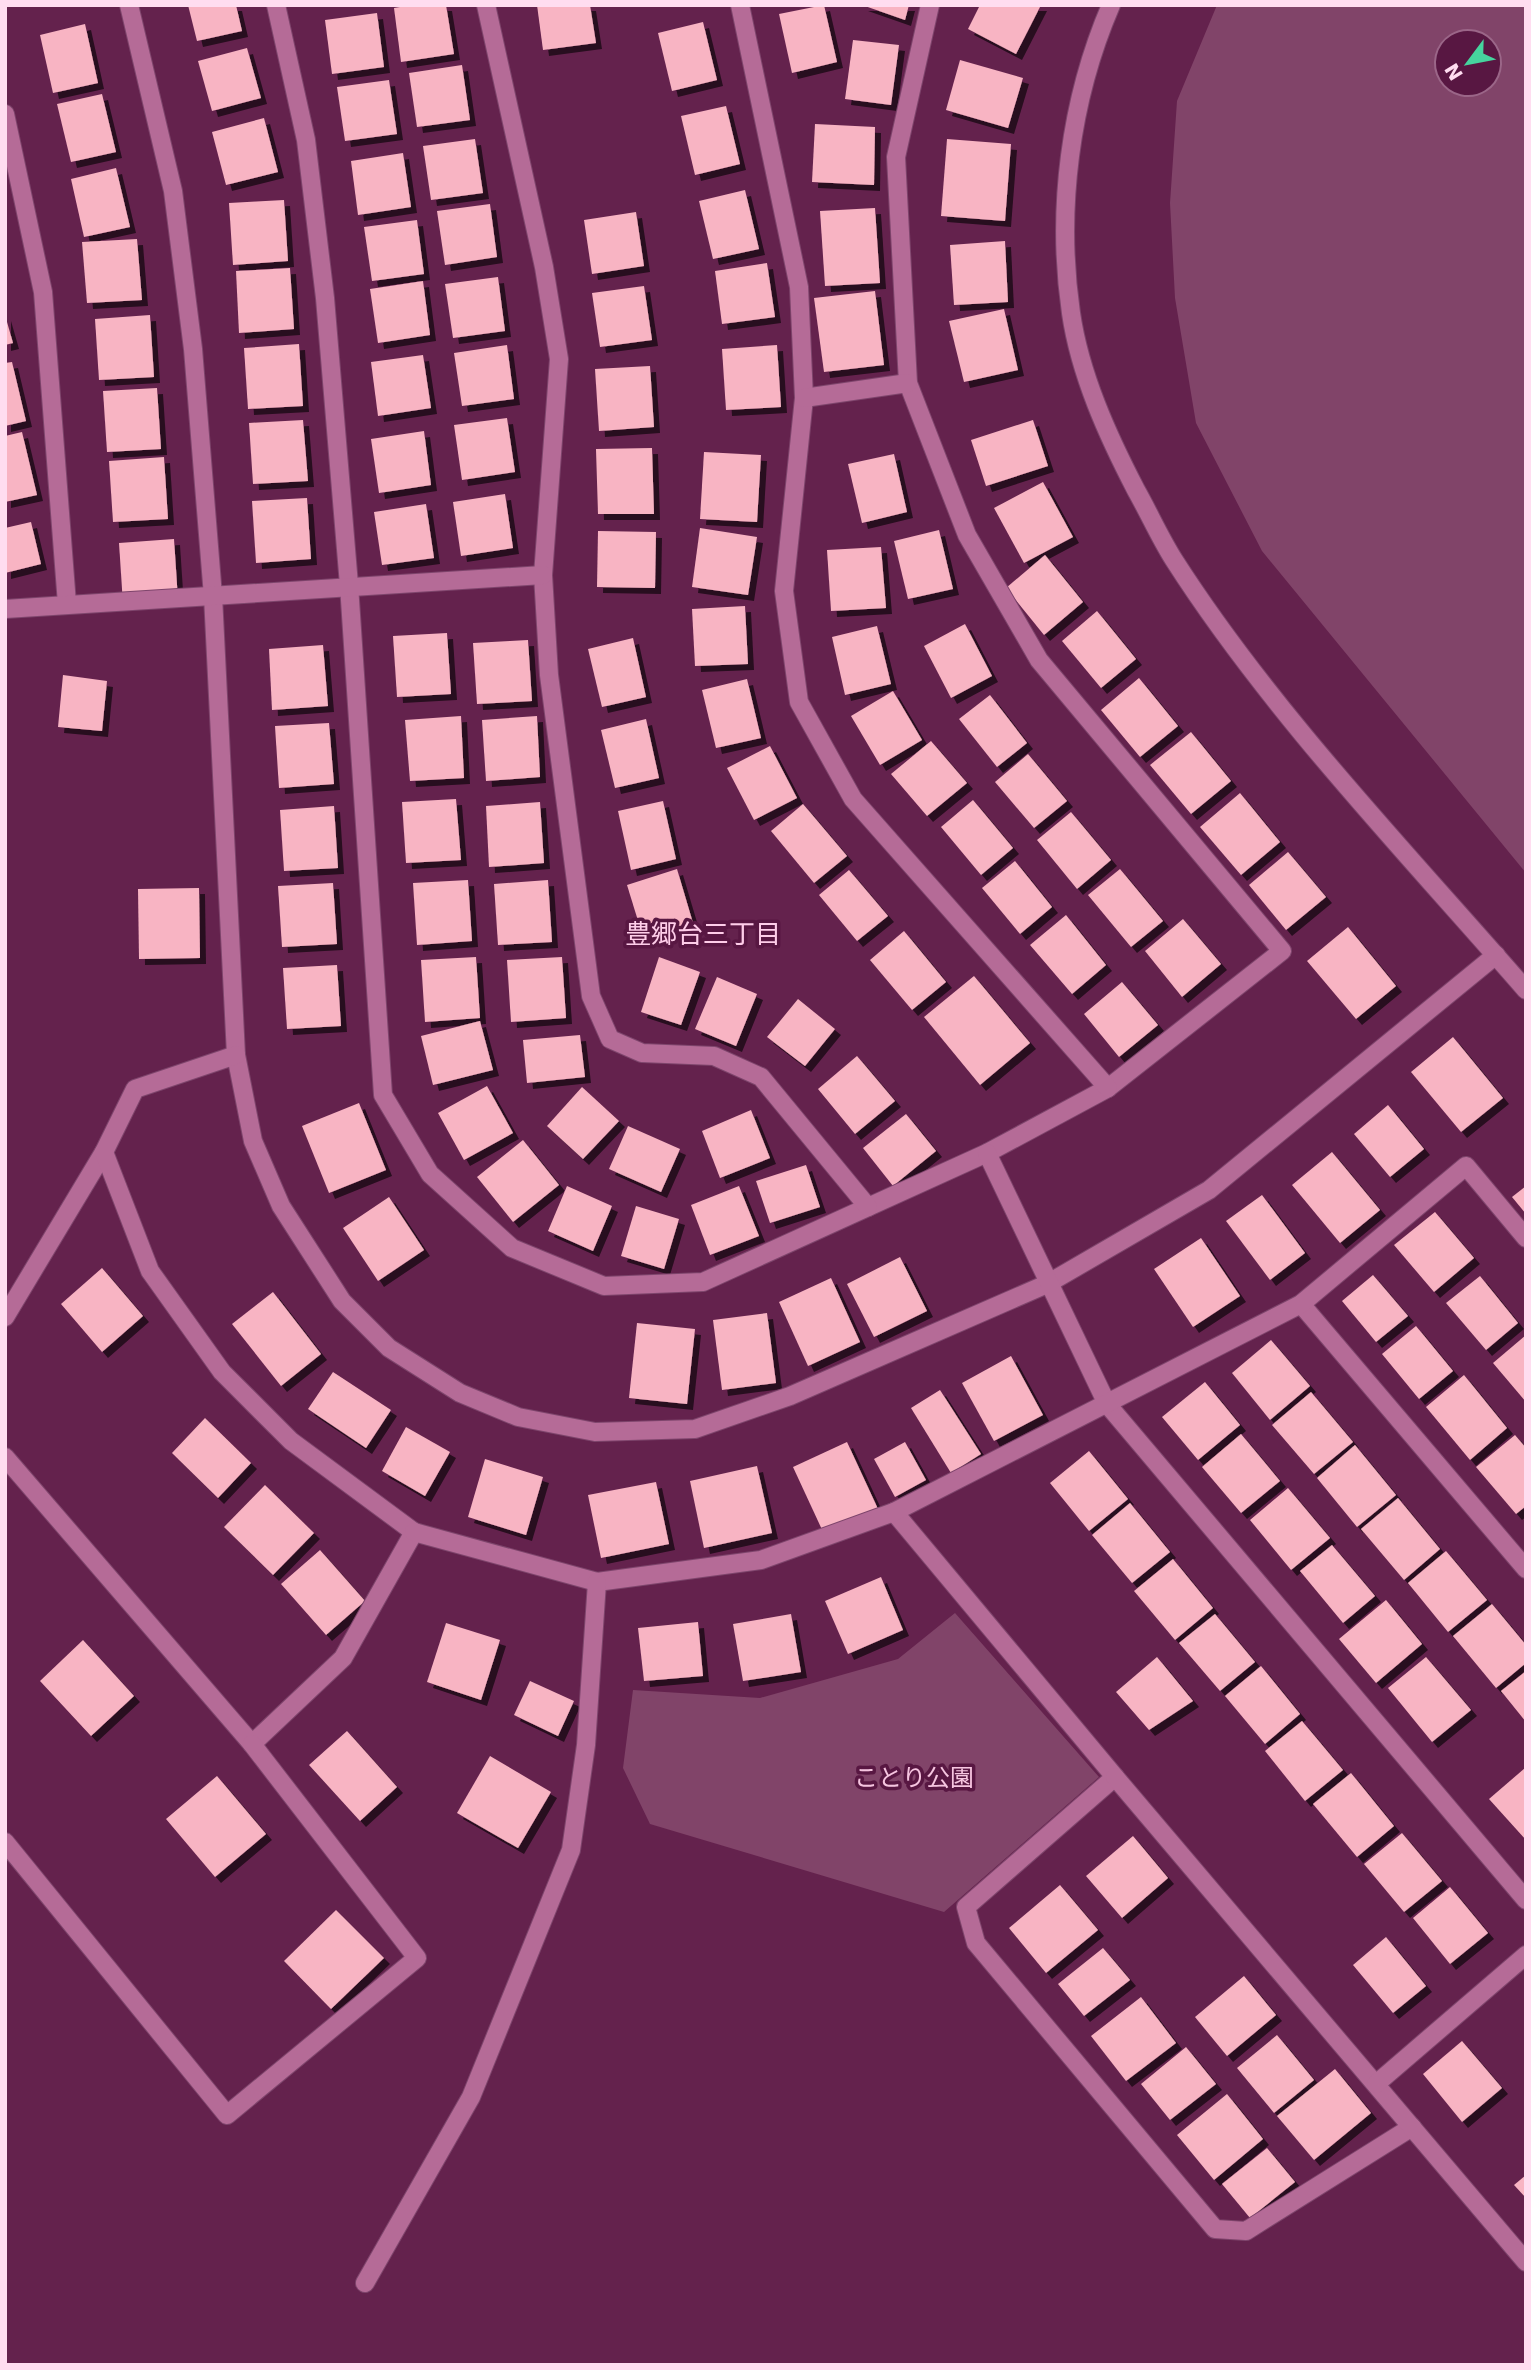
<svg xmlns="http://www.w3.org/2000/svg" width="1531" height="2370" viewBox="0 0 1531 2370" font-family="'DejaVu Sans','Noto Sans JP',sans-serif">
	<defs>
		<filter id="shadow"><feDropShadow dx="6" dy="6" stdDeviation="0" flood-color="#0009"/></filter>
	</defs>
	<rect width="100%" height="100%" fill="#64224d"/>
	<!-- green -->
	<g fill="#814469" fill-rule="evenodd">
		<path d="M1217 5H1526V873L1262 551 1196 423 1175 298 1170 203 1177 101ZM1447 42H1489V84H1447Z"/>
		<path d="M955 1613 1099 1777 944 1912 650 1824 623 1768 633 1690 760 1698 898 1659Z"/>
	</g>
	<!-- building -->
	<g fill="#f8b4c3" filter="url(#shadow)">
		<path d="M188 5H236L242 31 197 41Z"/>
		<path d="M412 5H446L454 54 401 62 394 8Z"/>
		<path d="M537 5H590L596 43 543 50Z"/>
		<path d="M824 5 837 62 792 73 779 14Z"/>
		<path d="M862 5H909L905 20Z"/>
		<path d="M980 5H1041L1016 54 968 29Z"/>
		<path d="M377 13 384 67 332 74 325 20Z"/>
		<path d="M703 22 717 80 672 91 658 33Z"/>
		<path d="M85 24 98 83 53 93 40 35Z"/>
		<path d="M853 40 899 45 891 105 845 99Z"/>
		<path d="M247 48 261 98 212 111 198 61Z"/>
		<path d="M960 60 1023 78 1008 128 946 110Z"/>
		<path d="M462 65 470 120 417 127 409 73Z"/>
		<path d="M389 80 397 134 345 141 337 87Z"/>
		<path d="M102 94 116 152 71 162 57 104Z"/>
		<path d="M726 106 740 164 695 175 681 116Z"/>
		<path d="M264 118 278 172 226 185 212 132Z"/>
		<path d="M815 124 875 127 874 185 812 182Z"/>
		<path d="M475 139 483 193 431 200 423 146Z"/>
		<path d="M947 139 1011 144 1005 221 941 216Z"/>
		<path d="M403 153 411 207 358 215 351 161Z"/>
		<path d="M116 168 130 227 84 237 71 179Z"/>
		<path d="M745 190 759 249 713 259 699 201Z"/>
		<path d="M284 200 288 261 233 265 229 203Z"/>
		<path d="M490 204 497 257 445 265 437 211Z"/>
		<path d="M875 208 880 283 825 286 820 211Z"/>
		<path d="M636 212 644 266 592 274 584 220Z"/>
		<path d="M417 220 424 274 372 281 364 227Z"/>
		<path d="M137 239 142 300 87 303 82 242Z"/>
		<path d="M1005 241 1008 302 954 305 950 245Z"/>
		<path d="M767 263 775 317 722 324 715 271Z"/>
		<path d="M290 268 294 329 239 333 236 271Z"/>
		<path d="M498 277 505 331 453 338 445 284Z"/>
		<path d="M423 281 430 335 378 343 370 289Z"/>
		<path d="M644 286 652 340 600 347 592 293Z"/>
		<path d="M875 291 884 365 824 372 814 298Z"/>
		<path d="M1004 309 1018 370 964 382 949 321Z"/>
		<path d="M5 315 13 343 5 345Z"/>
		<path d="M150 315 154 377 99 380 95 319Z"/>
		<path d="M299 344 303 406 248 409 244 348Z"/>
		<path d="M507 345 514 399 462 406 454 353Z"/>
		<path d="M777 345 781 407 726 410 722 349Z"/>
		<path d="M423 355 431 408 378 416 371 362Z"/>
		<path d="M12 362 26 421 5 426V363Z"/>
		<path d="M650 366 654 427 599 431 595 369Z"/>
		<path d="M157 388 161 449 107 452 103 391Z"/>
		<path d="M507 418 515 472 462 480 454 425Z"/>
		<path d="M303 420 308 481 253 484 249 423Z"/>
		<path d="M1033 420 1048 466 986 486 971 440Z"/>
		<path d="M424 431 431 485 379 493 371 439Z"/>
		<path d="M22 432 37 495 5 502V436Z"/>
		<path d="M652 448 654 514H598L596 449Z"/>
		<path d="M704 452 761 455 757 522 700 519Z"/>
		<path d="M894 454 907 512 862 523 848 464Z"/>
		<path d="M164 457 168 519 113 522 109 461Z"/>
		<path d="M1043 482 1073 537 1024 563 994 508Z"/>
		<path d="M505 494 513 548 461 556 453 502Z"/>
		<path d="M307 498 311 559 256 563 252 501Z"/>
		<path d="M426 504 434 558 382 565 374 512Z"/>
		<path d="M31 522 41 564 5 573V528Z"/>
		<path d="M700 528 757 537 748 595 692 587Z"/>
		<path d="M939 530 953 589 908 599 894 541Z"/>
		<path d="M598 531 656 532 655 588 597 587Z"/>
		<path d="M174 539 178 600 123 604 119 543Z"/>
		<path d="M881 547 886 608 831 611 827 550Z"/>
		<path d="M1045 555 1083 602 1044 635 1006 588Z"/>
		<path d="M745 606 748 664 695 666 692 609Z"/>
		<path d="M1097 611 1136 659 1101 688 1062 641Z"/>
		<path d="M965 624 992 676 951 698 924 646Z"/>
		<path d="M877 626 891 684 845 695 832 637Z"/>
		<path d="M447 633 451 694 397 697 393 636Z"/>
		<path d="M633 638 646 697 602 707 588 649Z"/>
		<path d="M528 640 532 701 477 704 473 643Z"/>
		<path d="M323 645 328 706 272 710 269 649Z"/>
		<path d="M63 675 107 681 102 731 58 727Z"/>
		<path d="M1139 678 1178 726 1140 757 1101 710Z"/>
		<path d="M747 679 761 738 716 748 702 690Z"/>
		<path d="M893 691 922 740 880 765 851 716Z"/>
		<path d="M990 695 1027 743 997 767 959 719Z"/>
		<path d="M461 716 464 778 410 781 405 720Z"/>
		<path d="M537 716 540 777 486 781 482 720Z"/>
		<path d="M646 719 659 778 615 788 601 730Z"/>
		<path d="M329 723 334 784 279 788 275 726Z"/>
		<path d="M1191 732 1231 781 1191 814 1150 765Z"/>
		<path d="M931 741 967 783 927 816 891 774Z"/>
		<path d="M770 746 797 798 754 820 727 768Z"/>
		<path d="M1028 754 1067 801 1034 828 995 782Z"/>
		<path d="M1240 793 1280 842 1241 875 1200 827Z"/>
		<path d="M456 799 461 860 406 863 402 802Z"/>
		<path d="M973 800 1013 848 981 875 941 827Z"/>
		<path d="M663 801 676 859 631 870 618 811Z"/>
		<path d="M540 802 544 863 489 867 486 806Z"/>
		<path d="M803 804 847 856 814 883 771 831Z"/>
		<path d="M334 806 338 868 284 871 280 810Z"/>
		<path d="M1071 812 1111 860 1077 889 1037 840Z"/>
		<path d="M1288 852 1326 897 1286 930 1249 885Z"/>
		<path d="M1015 861 1052 907 1020 934 982 888Z"/>
		<path d="M677 869 693 923 643 937 627 885Z"/>
		<path d="M1120 869 1163 921 1131 947 1088 895Z"/>
		<path d="M849 870 888 916 857 941 819 895Z"/>
		<path d="M468 880 472 941 417 945 413 883Z"/>
		<path d="M548 880 552 942 498 945 494 884Z"/>
		<path d="M333 883 337 944 282 947 278 886Z"/>
		<path d="M199 888 200 958 139 959 138 889Z"/>
		<path d="M1066 915 1106 965 1072 994 1030 945Z"/>
		<path d="M1183 919 1221 964 1182 997 1145 951Z"/>
		<path d="M1348 927 1396 986 1356 1019 1307 961Z"/>
		<path d="M904 931 946 982 912 1010 870 960Z"/>
		<path d="M476 957 480 1018 425 1022 421 960Z"/>
		<path d="M562 957 566 1018 511 1022 507 960Z"/>
		<path d="M659 957 700 972 681 1025 641 1012Z"/>
		<path d="M337 965 341 1026 287 1029 283 968Z"/>
		<path d="M974 976 1030 1043 980 1085 924 1017Z"/>
		<path d="M717 977 757 994 736 1046 695 1029Z"/>
		<path d="M1122 982 1158 1025 1119 1057 1084 1014Z"/>
		<path d="M798 999 835 1029 805 1066 767 1037Z"/>
		<path d="M480 1021 493 1070 433 1085 421 1036Z"/>
		<path d="M580 1035 585 1077 527 1083 523 1040Z"/>
		<path d="M1453 1037 1503 1098 1461 1132 1411 1072Z"/>
		<path d="M857 1056 895 1101 855 1134 818 1089Z"/>
		<path d="M487 1086 513 1133 464 1160 438 1113Z"/>
		<path d="M582 1087 619 1121 583 1159 547 1126Z"/>
		<path d="M359 1103 386 1170 329 1193 302 1126Z"/>
		<path d="M1388 1105 1424 1149 1390 1177 1354 1134Z"/>
		<path d="M751 1110 770 1158 720 1178 702 1131Z"/>
		<path d="M906 1114 936 1151 893 1186 863 1148Z"/>
		<path d="M628 1126 680 1149 661 1192 609 1169Z"/>
		<path d="M523 1140 559 1185 513 1222 477 1177Z"/>
		<path d="M1332 1152 1380 1210 1340 1243 1292 1185Z"/>
		<path d="M806 1165 820 1207 770 1223 756 1181Z"/>
		<path d="M567 1186 612 1206 593 1251 548 1231Z"/>
		<path d="M739 1186 759 1236 710 1255 691 1205Z"/>
		<path d="M1526 1186V1214L1512 1197Z"/>
		<path d="M1262 1195 1305 1253 1270 1280 1226 1221Z"/>
		<path d="M389 1197 424 1250 378 1281 343 1228Z"/>
		<path d="M636 1206 679 1219 664 1269 621 1256Z"/>
		<path d="M1435 1212 1474 1258 1434 1292 1394 1245Z"/>
		<path d="M1201 1238 1240 1296 1193 1327 1154 1269Z"/>
		<path d="M900 1257 927 1311 874 1337 847 1284Z"/>
		<path d="M102 1268 143 1316 102 1352 61 1304Z"/>
		<path d="M1373 1275 1408 1316 1376 1342 1342 1301Z"/>
		<path d="M1480 1276 1518 1323 1486 1350 1446 1303Z"/>
		<path d="M831 1278 860 1342 808 1366 779 1302Z"/>
		<path d="M273 1292 321 1354 281 1386 232 1324Z"/>
		<path d="M767 1313 776 1383 722 1390 713 1320Z"/>
		<path d="M637 1323 695 1329 687 1404 629 1398Z"/>
		<path d="M1416 1326 1453 1371 1419 1399 1382 1354Z"/>
		<path d="M1526 1335V1402L1493 1363Z"/>
		<path d="M1271 1340 1310 1386 1270 1420 1232 1373Z"/>
		<path d="M1011 1356 1043 1415 994 1441 962 1383Z"/>
		<path d="M333 1372 391 1410 366 1448 308 1409Z"/>
		<path d="M1464 1375 1507 1428 1470 1460 1426 1407Z"/>
		<path d="M1205 1382 1240 1425 1198 1460 1162 1417Z"/>
		<path d="M940 1390 981 1454 951 1473 911 1408Z"/>
		<path d="M1311 1392 1353 1442 1314 1474 1272 1425Z"/>
		<path d="M205 1418 251 1463 218 1498 172 1453Z"/>
		<path d="M406 1427 450 1452 425 1496 382 1471Z"/>
		<path d="M1241 1434 1280 1481 1241 1513 1202 1467Z"/>
		<path d="M1515 1435 1526 1448V1506L1516 1514 1476 1467Z"/>
		<path d="M847 1442 878 1509 824 1534 793 1467Z"/>
		<path d="M905 1442 926 1480 895 1497 874 1459Z"/>
		<path d="M1355 1445 1396 1495 1357 1527 1317 1478Z"/>
		<path d="M1089 1451 1128 1499 1089 1531 1050 1483Z"/>
		<path d="M485 1459 543 1477 526 1535 468 1517Z"/>
		<path d="M757 1466 772 1533 704 1548 690 1481Z"/>
		<path d="M656 1482 669 1544 601 1558 588 1495Z"/>
		<path d="M265 1485 314 1533 273 1575 224 1527Z"/>
		<path d="M1288 1488 1330 1538 1291 1570 1250 1520Z"/>
		<path d="M1398 1498 1440 1549 1404 1580 1361 1529Z"/>
		<path d="M1130 1503 1170 1552 1132 1583 1092 1535Z"/>
		<path d="M1332 1545 1375 1596 1343 1623 1300 1571Z"/>
		<path d="M320 1550 365 1601 326 1635 281 1584Z"/>
		<path d="M1446 1551 1487 1600 1448 1632 1408 1583Z"/>
		<path d="M1173 1559 1213 1608 1175 1640 1134 1591Z"/>
		<path d="M881 1577 903 1630 848 1654 825 1601Z"/>
		<path d="M1386 1600 1422 1644 1376 1683 1339 1639Z"/>
		<path d="M1492 1604 1526 1645V1663L1496 1688 1453 1636Z"/>
		<path d="M791 1614 801 1672 743 1681 733 1624Z"/>
		<path d="M1215 1614 1255 1662 1220 1691 1179 1643Z"/>
		<path d="M698 1622 703 1676 644 1681 638 1628Z"/>
		<path d="M446 1623 500 1640 481 1700 427 1682Z"/>
		<path d="M83 1640 134 1696 91 1736 40 1681Z"/>
		<path d="M1157 1657 1193 1701 1149 1730 1116 1692Z"/>
		<path d="M1426 1657 1471 1710 1432 1742 1388 1688Z"/>
		<path d="M1261 1666 1300 1714 1265 1744 1225 1696Z"/>
		<path d="M1526 1671V1722L1501 1691Z"/>
		<path d="M530 1681 574 1701 558 1736 514 1715Z"/>
		<path d="M1302 1721 1343 1770 1305 1801 1265 1751Z"/>
		<path d="M347 1731 397 1787 360 1821 309 1765Z"/>
		<path d="M490 1756 551 1792 518 1848 457 1813Z"/>
		<path d="M1525 1768 1526 1769V1840L1489 1799Z"/>
		<path d="M1351 1773 1394 1826 1357 1857 1313 1804Z"/>
		<path d="M217 1776 266 1834 215 1877 166 1819Z"/>
		<path d="M1402 1833 1442 1881 1404 1912 1364 1864Z"/>
		<path d="M1133 1836 1168 1878 1122 1918 1086 1876Z"/>
		<path d="M1060 1885 1098 1930 1046 1973 1009 1928Z"/>
		<path d="M1450 1887 1488 1933 1450 1964 1413 1918Z"/>
		<path d="M336 1910 384 1958 331 2009 284 1961Z"/>
		<path d="M1386 1937 1426 1986 1393 2013 1353 1965Z"/>
		<path d="M1103 1948 1130 1980 1084 2016 1058 1984Z"/>
		<path d="M1244 1976 1276 2015 1227 2056 1195 2017Z"/>
		<path d="M1141 1997 1176 2043 1126 2081 1091 2036Z"/>
		<path d="M1277 2035 1314 2080 1274 2113 1237 2068Z"/>
		<path d="M1462 2041 1502 2088 1462 2122 1423 2074Z"/>
		<path d="M1186 2047 1216 2084 1170 2120 1141 2084Z"/>
		<path d="M1335 2069 1371 2113 1314 2160 1277 2116Z"/>
		<path d="M1227 2094 1263 2139 1214 2180 1177 2135Z"/>
		<path d="M1267 2148 1295 2182 1250 2218 1222 2184Z"/>
		<path d="M1526 2175V2198L1514 2185Z"/>
	</g>
	<g fill="none" stroke-linecap="round" stroke-linejoin="round">
		<defs>
			<g id="minor">
				<path d="M129 5 173 191 193 349 213 596 236 1055 253 1141 281 1206 342 1301 389 1348 460 1393 518 1417 595 1432 695 1429 790 1396 1047 1284 1209 1190 1496 955"/>
				<path d="M276 5 306 140 325 298 349 585 383 1095 430 1174 512 1248 604 1286 703 1282 987 1153 1108 1088 1282 951 1039 660 967 535 908 383 896 157 930 5"/>
				<path d="M486 5 544 267 559 359 543 575 549 675 591 996 610 1039 642 1053 714 1056 761 1077 868 1207"/>
				<path d="M740 5 799 287 804 398 784 591 799 702 853 799 1108 1088"/>
				<path d="M1111 5C1070 100 1056 210 1071 313 1080 375 1108 436 1136 490 1149 513 1160 538 1174 560 1272 713 1407 853 1526 990"/>
				<path d="M5 114 43 292 67 604"/>
				<path d="M804 398 908 383"/>
				<path d="M5 609 543 575"/>
				<path d="M987 1153 1107 1404 1526 1900"/>
				<path d="M1301 1304 1526 1569"/>
				<path d="M5 1317 104 1152"/>
				<path d="M5 1457 252 1744 343 1658 414 1532 291 1441 222 1372 150 1271 104 1152 135 1089 236 1055"/>
				<path d="M894 1512 1115 1777 966 1907 976 1943 1215 2229 1246 2231 1412 2127"/>
				<path d="M414 1532 597 1582 761 1560 894 1512 1301 1304 1466 1166 1526 1238"/>
				<path d="M1115 1777 1526 2262"/>
				<path d="M5 1842 227 2115 417 1958 252 1744"/>
				<path d="M1376 2084 1526 1955"/>
				<path d="M365 2283 471 2097 571 1850 586 1745 597 1582"/>
			</g>
		</defs>
		<!-- minor casing -->
		<use href="#minor" stroke="#7e456c" stroke-width="20"/>
		<!-- minor -->
		<use href="#minor" stroke="#b56b97" stroke-width="18"/>
	</g>
	<g text-anchor="middle" stroke-width="7" stroke-linejoin="round" paint-order="stroke">
		<!-- park labels -->
		<g font-size="24" fill="#f6c5e0" stroke="#581742">
			<text x="914" y="1786">ことり公園</text>
		</g>
		<!-- neighbourhood labels -->
		<g font-size="26" fill="#fecde9" stroke="#581742">
			<text x="703" y="943">豊郷台三丁目</text>
		</g>
	</g>
	<!-- border -->
	<rect width="1531" height="2370" fill="none" stroke="#ffddf0" stroke-width="14"/>
	<!-- north arrow -->
	<g transform="translate(1468 63) rotate(238)"><circle r="33" fill="#581742" stroke="#9b6688" stroke-width="2"/>
	<path d="M0-5L12 26L0 18L-12 26Z" fill="#46d49e"/>
	<text y="-10" font-size="19" font-weight="bold" text-anchor="middle" fill="#ffddf0">N</text>
	</g>
</svg>
